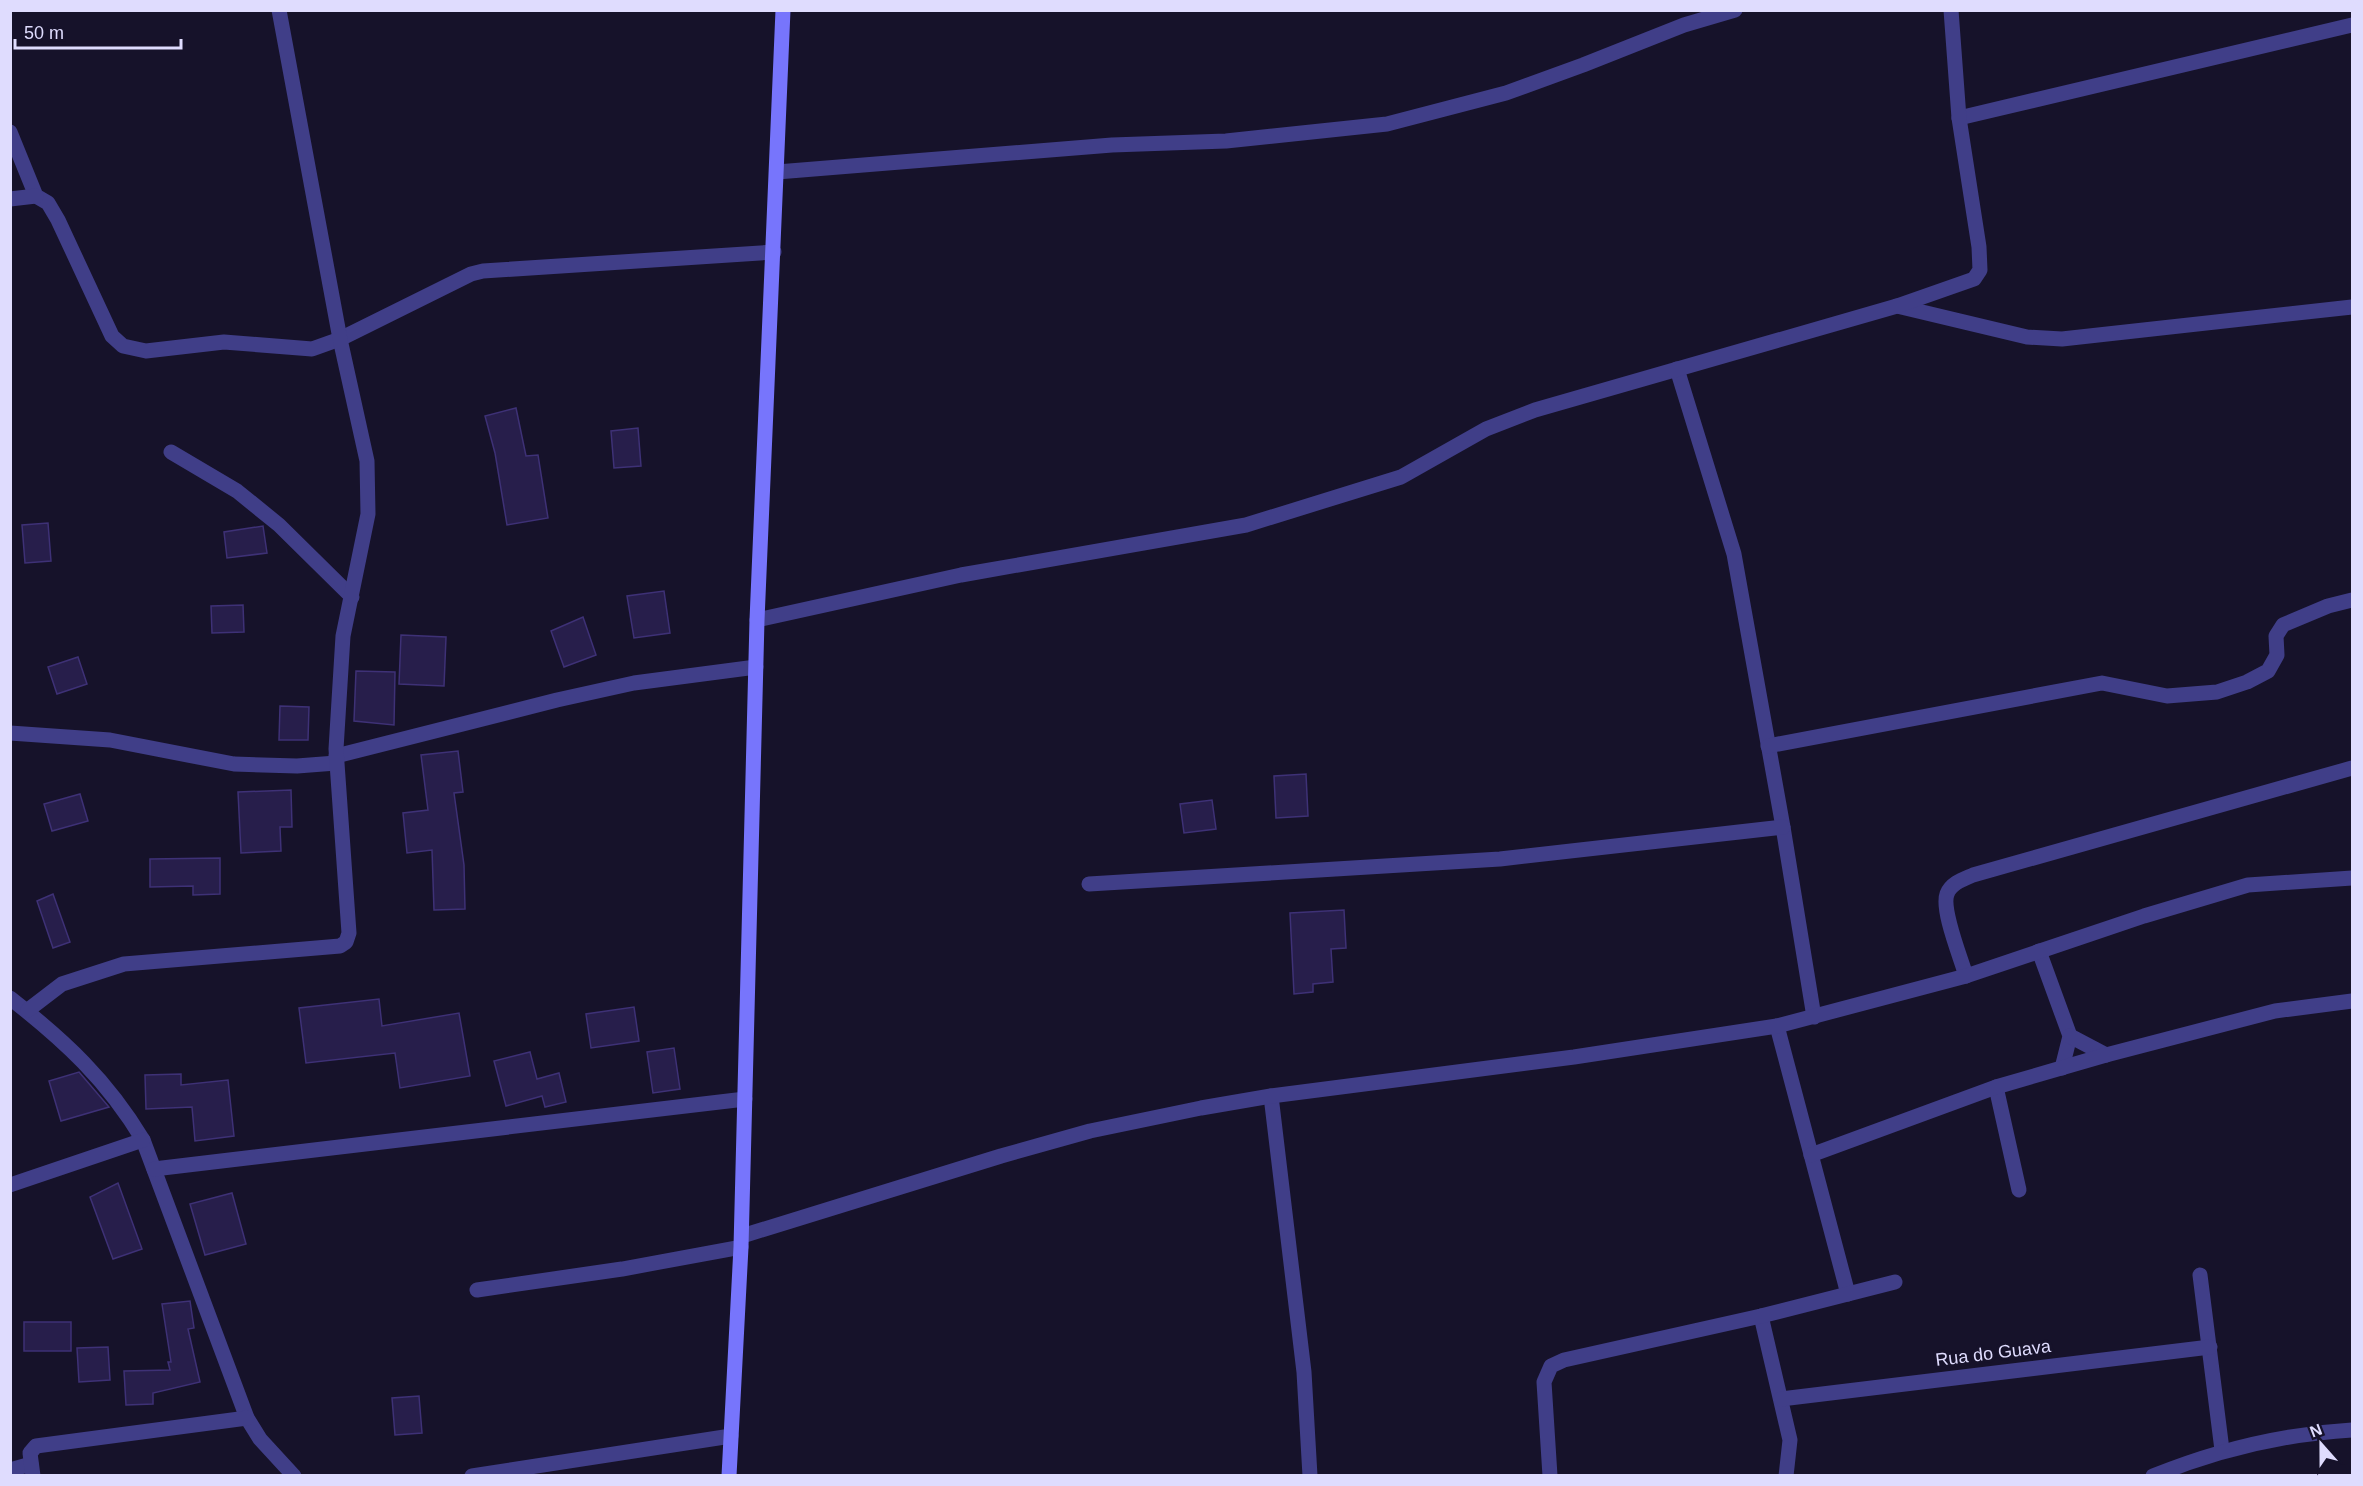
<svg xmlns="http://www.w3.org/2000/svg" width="2363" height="1486" viewBox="0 0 2363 1486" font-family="Arial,sans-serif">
	<rect width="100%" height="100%" fill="#16122a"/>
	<!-- building -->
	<g fill="#271e4b" stroke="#3e3176" stroke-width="1.5">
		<path d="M516 408 526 456 538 455 548 518 507 525 495 453 485 416Z"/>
		<path d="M638 428 641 466 614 468 611 431Z"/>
		<path d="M48 523 51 561 25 563 22 525Z"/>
		<path d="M263 526 267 553 227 558 224 532Z"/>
		<path d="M664 591 670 633 634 638 627 596Z"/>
		<path d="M243 605 244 632 212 633 211 606Z"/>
		<path d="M583 617 596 655 564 667 551 631Z"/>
		<path d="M401 635 446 637 444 686 399 684Z"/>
		<path d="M78 657 87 684 57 694 48 667Z"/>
		<path d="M356 671 395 672 394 725 354 721Z"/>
		<path d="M280 706 309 707 308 740H279Z"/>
		<path d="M458 751 463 792 454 793 464 865 465 909 434 910 432 850 407 853 403 813 428 810 421 755Z"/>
		<path d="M1306 774 1308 816 1276 818 1274 776Z"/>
		<path d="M291 790 292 827H280L281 851 241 853 238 792Z"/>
		<path d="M80 794 88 821 52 831 44 804Z"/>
		<path d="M1212 800 1216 829 1184 833 1180 804Z"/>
		<path d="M220 858V894L193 895V886L150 887V859Z"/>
		<path d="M53 894 70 942 53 948 37 901Z"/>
		<path d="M1344 910 1346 948 1331 949 1333 982 1313 984V992L1294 994 1290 913Z"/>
		<path d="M379 999 382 1026 459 1013 470 1076 400 1088 395 1053 306 1063 299 1008Z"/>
		<path d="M634 1007 639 1041 591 1048 586 1014Z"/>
		<path d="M674 1048 680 1089 653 1093 647 1052Z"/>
		<path d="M530 1052 537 1079 559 1073 566 1102 545 1107 542 1096 506 1106 494 1061Z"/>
		<path d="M79 1072 109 1107 61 1121 49 1081Z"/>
		<path d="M181 1074V1085L228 1080 234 1136 195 1141 192 1107 146 1109 145 1075Z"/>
		<path d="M118 1183 142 1249 113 1259 90 1197Z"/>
		<path d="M232 1193 246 1244 205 1255 190 1204Z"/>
		<path d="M190 1301 194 1328 188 1329 200 1382 153 1393V1404L126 1405 124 1371 170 1370 168 1362H171L162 1304Z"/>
		<rect x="24" y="1322" width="47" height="29"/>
		<path d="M108 1347 110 1380 79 1382 77 1348Z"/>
		<path d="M419 1396 422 1433 395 1435 392 1398Z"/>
	</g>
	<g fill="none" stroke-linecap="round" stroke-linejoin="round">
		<!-- street -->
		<g stroke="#403e88" stroke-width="15">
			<path d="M1959 118 2352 25"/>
			<path d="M10 132 36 196 48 203 58 220 112 336 123 346 146 351 224 342 312 349 340 339 471 274 483 271 774 252"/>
			<path d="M777 172 1112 145 1226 141 1387 124 1506 93 1583 65 1684 25 1735 10"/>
			<path d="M10 199 36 196"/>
			<path d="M1897 306 2027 337 2062 339 2352 307"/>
			<path d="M1677 369 1734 554 1783 827 1814 1017"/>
			<path d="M171 452 237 491 279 525 352 597"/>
			<path d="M757 620 961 575 1246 525 1401 477 1486 429 1535 410 1897 306 1974 279 1980 270 1979 247 1959 118 1951 10"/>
			<path d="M10 733 110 740 234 764 297 766 336 763"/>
			<path d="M1768 746 2102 683 2167 696 2217 692 2247 682 2268 671 2277 655 2276 636 2283 625 2328 606 2352 600"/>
			<path d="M336 756 557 700 634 683 756 667"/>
			<path d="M1089 884 1500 859 1783 827"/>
			<path d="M2039 951 2070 1036 2062 1068"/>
			<path d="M1966 976C1961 958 1941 910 1947 894 1951 883 1964 879 1973 875L2352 768"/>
			<path d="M10 998C65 1041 107 1080 143 1140L247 1418 260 1439 294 1476"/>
			<path d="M28 1010 62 984 124 964 340 946 346 942 349 933 336 749 343 636 368 514 367 461 340 339 279 10"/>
			<path d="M1777 1026 1848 1294"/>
			<path d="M2070 1036 2106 1055"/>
			<path d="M1996 1087 2019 1190"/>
			<path d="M1271 1096 1304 1372 1310 1476"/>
			<path d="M1811 1155 1996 1087 2106 1055 2275 1011 2352 1001"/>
			<path d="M154 1169 745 1099"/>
			<path d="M10 1185 143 1140"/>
			<path d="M742 1236 1001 1156 1090 1131 1201 1108 1271 1096 1574 1057 1777 1026 1966 976 2144 916 2248 885 2352 878"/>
			<path d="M2200 1275 2222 1450"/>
			<path d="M477 1290 622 1269 741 1247"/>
			<path d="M1761 1316 1790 1440 1786 1476"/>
			<path d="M1781 1399 2210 1347"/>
			<path d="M10 1470 31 1464"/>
			<path d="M33 1476 30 1453 36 1446 247 1418"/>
			<path d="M472 1476 731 1436"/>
			<path d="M1550 1476 1544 1382 1551 1366 1564 1360 1761 1316 1895 1282"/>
			<path d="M2153 1476C2217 1450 2283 1434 2352 1430"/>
		</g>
		<!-- secondary -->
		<path stroke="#7775fc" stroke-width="15" d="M729 1476 741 1247 757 620 783 10"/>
	</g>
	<g text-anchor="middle" stroke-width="6" stroke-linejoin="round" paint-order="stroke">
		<!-- street labels -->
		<g font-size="18" fill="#dfdcfe" stroke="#16122a">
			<text transform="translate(1993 1353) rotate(-7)" y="6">Rua do Guava</text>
		</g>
	</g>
	<!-- border -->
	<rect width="2363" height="1486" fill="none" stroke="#dfdcfe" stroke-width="24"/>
	<!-- north arrow -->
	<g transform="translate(2321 1444) rotate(339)" stroke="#16122a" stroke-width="4.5" paint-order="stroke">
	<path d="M0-4.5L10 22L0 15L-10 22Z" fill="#dfdcfe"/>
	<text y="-9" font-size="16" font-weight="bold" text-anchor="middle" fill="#dfdcfe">N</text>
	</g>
	<!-- scale -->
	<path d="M15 39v9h166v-9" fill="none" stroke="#dfdcfe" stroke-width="3"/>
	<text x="24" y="39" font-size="18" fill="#dfdcfe" stroke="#16122a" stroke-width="4.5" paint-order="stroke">50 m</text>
</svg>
